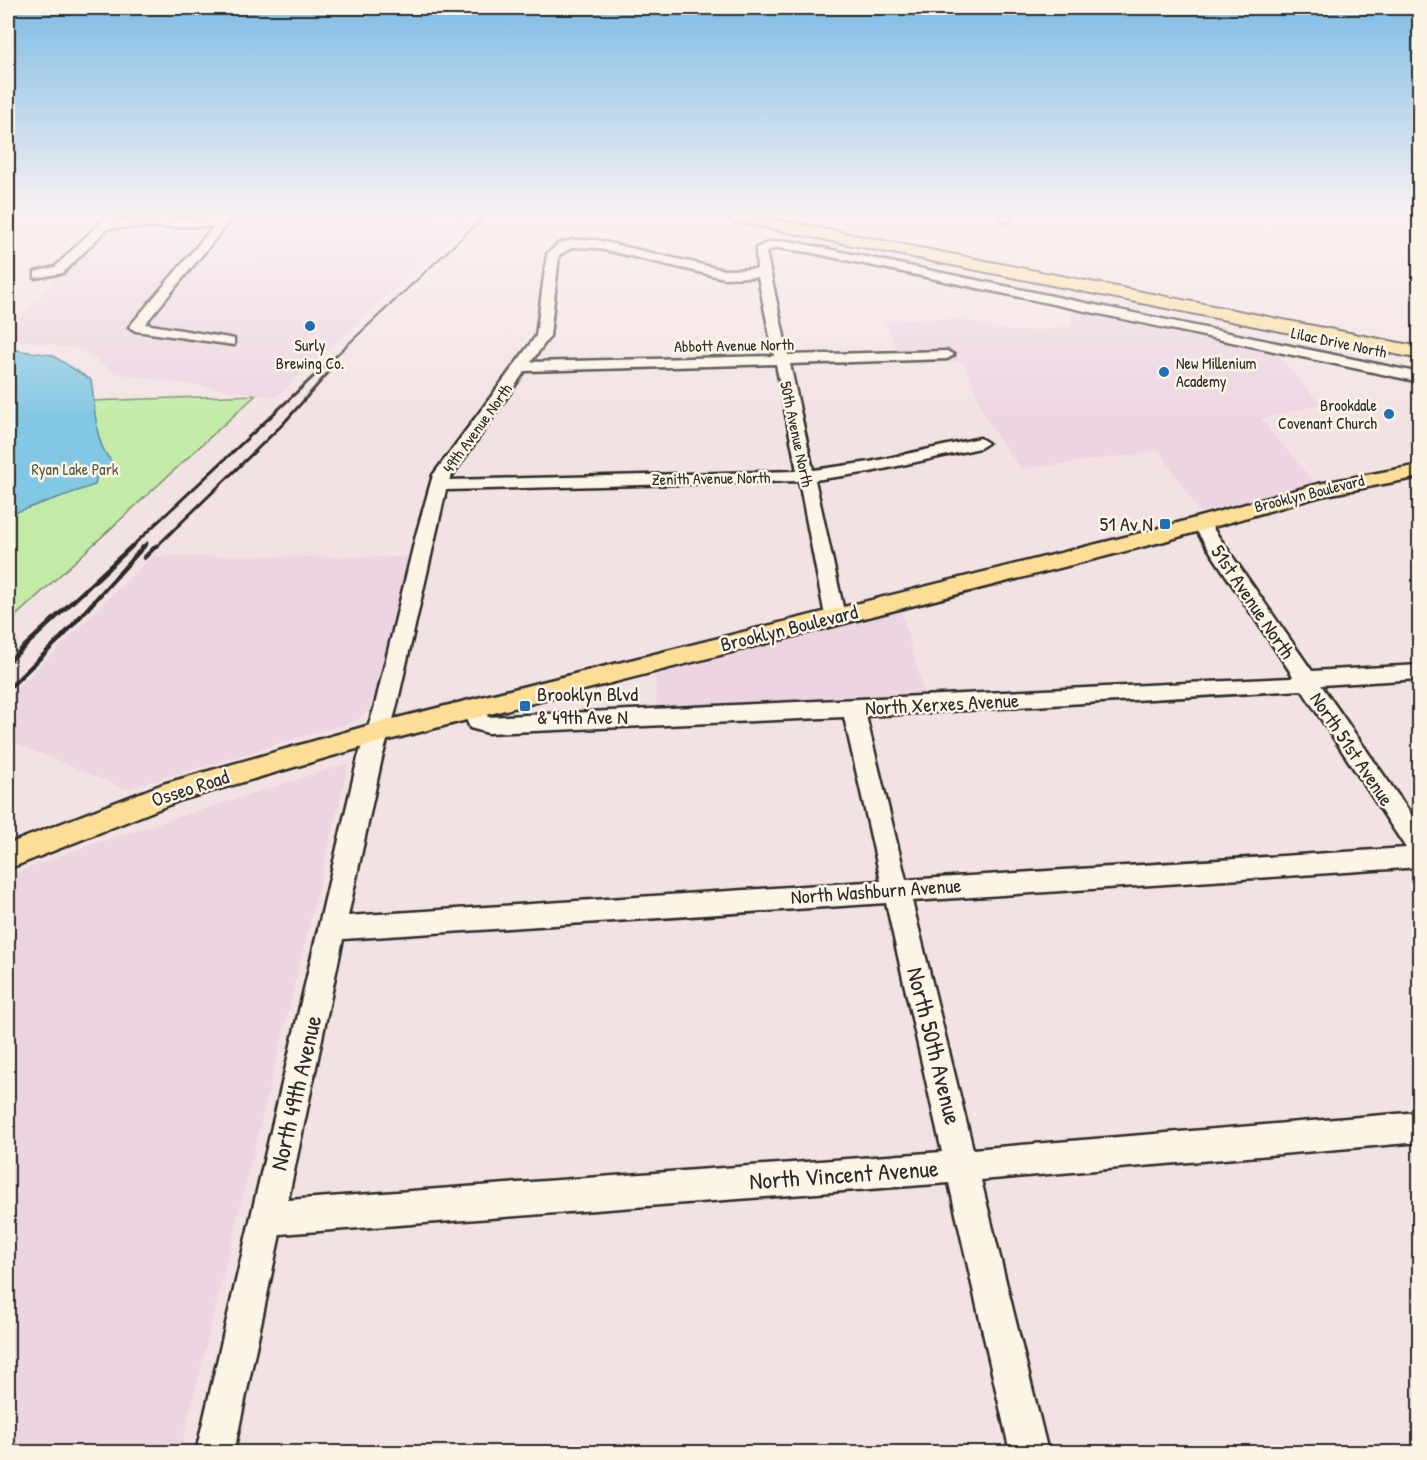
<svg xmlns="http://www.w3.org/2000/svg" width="1427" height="1460" viewBox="0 0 1427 1460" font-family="'Patrick Hand',sans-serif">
	<rect width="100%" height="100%" fill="#f3e2e3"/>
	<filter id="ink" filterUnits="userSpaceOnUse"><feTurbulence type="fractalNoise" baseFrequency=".0167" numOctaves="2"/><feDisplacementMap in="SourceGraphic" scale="12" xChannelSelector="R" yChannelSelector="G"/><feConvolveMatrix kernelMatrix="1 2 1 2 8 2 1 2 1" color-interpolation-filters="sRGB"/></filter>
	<g filter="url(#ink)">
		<!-- built -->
		<g fill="#ecd4e1">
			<path d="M120 216H474L276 397 115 373 83 350 8 338V329Z"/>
			<path d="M1073 306 1273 349 1320 404 1261 419 1316 485 1199 512 1160 451 1021 469 999 439 983 411 964 362 903 364 885 320 961 319 1009 331 1042 330 1071 326Z"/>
			<path d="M152 556 413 557 369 710 356 721 126 789 8 740V697Z"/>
			<path d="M901 612 925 696 657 713 655 674Z"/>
			<path d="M349 763 180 1452H8V876L77 849Z"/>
		</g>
		<!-- green -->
		<path fill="#c3eba7" stroke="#778b69" stroke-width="1.5" d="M256 395 8 623V404Z"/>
		<!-- water -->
		<path fill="#82c7e3" stroke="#5f8999" stroke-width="1.5" d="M8 349 52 355 91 380C96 407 93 444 113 463L97 475 95 485 8 515Z"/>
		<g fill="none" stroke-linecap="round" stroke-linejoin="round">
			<!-- river -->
			<path fill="#82c7e3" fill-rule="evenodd" d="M8 216H15V217L8 221Z"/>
			<defs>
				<g id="minor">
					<path d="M107 216H120L115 221 234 216 145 324 229 338 234 339V345L136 331 129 327 214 226 108 228 63 273 35 278V272L55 267Z"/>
					<path d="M999 216H1011L1013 219 1007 222Z"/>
					<path d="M573 240H596L724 270 757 269 756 248 770 242 789 241 1420 373V382L808 252 777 248 766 252 788 355 947 351 954 355 947 359 790 364 813 470 870 462 980 438 988 443 980 448 870 472 815 480 845 616 842 621H828L825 616 799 481 446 490 396 709 382 758 348 916 881 881 844 717 488 733 470 728 462 709 465 704 473 701 481 704 488 717 1291 678 1293 676 1192 524 1201 519 1207 520 1312 671 1420 665V679L1321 685 1420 827V867L912 901 973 1149 1420 1112V1142L981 1180 1048 1452H1010L949 1183 280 1234 234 1452H196L358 758 374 709 416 535 433 475 536 336 547 254 558 244ZM573 247 596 248 724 278 758 277 774 356 531 362 550 336 559 255ZM776 364 797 471 449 480 525 371ZM1302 690 1406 848 906 880 866 716ZM886 903 942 1152 288 1200 343 939Z"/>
				</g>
				<path id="major" d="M1420 465V477L1321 496 1161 542 377 743 181 800 8 869V844L163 784 377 723 1145 532 1318 484Z"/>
				<path id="highway" d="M725 216H758L1420 347V359L733 221Z"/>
			</defs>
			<!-- minor casing -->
			<use href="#minor" stroke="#2b2b2b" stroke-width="5"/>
			<!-- major casing -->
			<use href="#major" stroke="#2b2b2b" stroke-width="5"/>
			<!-- highway casing -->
			<use href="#highway" stroke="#2b2b2b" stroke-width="4"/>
			<!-- minor -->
			<use href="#minor" fill="#fcf5e5" fill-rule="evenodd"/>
			<!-- major -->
			<use href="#major" fill="#fcde96" fill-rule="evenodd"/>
			<!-- highway -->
			<use href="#highway" fill="#fcde96" fill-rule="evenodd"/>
			<!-- rail-far2 -->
			<path stroke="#2b2b2b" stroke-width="2" d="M328 363 485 216"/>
			<!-- rail-far1 -->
			<g stroke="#2b2b2b" stroke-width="3">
				<path d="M130 548 330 361"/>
				<path d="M143 548 147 543"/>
				<path d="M155 548 283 424 328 373"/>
			</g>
			<!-- rail -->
			<g stroke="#2b2b2b" stroke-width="4.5">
				<path d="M144 558 156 546"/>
				<path d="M61 638 144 546"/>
				<path d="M8 662 132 546"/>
				<path d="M8 689 66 633"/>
			</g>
		</g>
	</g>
	<!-- sky -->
	<linearGradient id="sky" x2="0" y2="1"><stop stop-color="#7fbce6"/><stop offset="0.51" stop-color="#faf2f2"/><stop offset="1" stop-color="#faf2f2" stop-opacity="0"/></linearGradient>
	<rect width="1427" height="420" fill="url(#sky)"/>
	<!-- markers -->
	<g fill="#1f6fb2" stroke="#fcf5e5" stroke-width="2">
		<circle cx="310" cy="326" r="6"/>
		<circle cx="1164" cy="372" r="6"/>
		<circle cx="1389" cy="414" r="6"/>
		<rect x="1159" y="518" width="12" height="12" rx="3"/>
		<rect x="519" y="700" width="12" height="12" rx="3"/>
	</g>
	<g text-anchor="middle" stroke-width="5" stroke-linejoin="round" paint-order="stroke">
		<!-- far-street labels -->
		<g font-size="16" fill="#2b2b2b" stroke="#fcf5e5">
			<text transform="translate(1339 342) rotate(12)" y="6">Lilac Drive North</text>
			<text transform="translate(734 345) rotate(-1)" y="6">Abbott Avenue North</text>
			<text transform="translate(477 428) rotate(-54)" y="6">49th Avenue North</text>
			<text transform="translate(797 434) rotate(78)" y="6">50th Avenue North</text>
			<text transform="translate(711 478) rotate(-1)" y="6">Zenith Avenue North</text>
			<text transform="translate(1309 493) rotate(-14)" y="6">Brooklyn Boulevard</text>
		</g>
		<!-- far-poi labels -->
		<g font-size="16" fill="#2b2b2b" stroke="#fcf5e5">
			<text x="310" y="351">Surly<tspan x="310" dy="18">Brewing Co.</tspan></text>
			<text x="1176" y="369" text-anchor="start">New Millenium<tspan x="1176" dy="18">Academy</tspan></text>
			<text x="1377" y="411" text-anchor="end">Brookdale<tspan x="1377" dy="18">Covenant Church</tspan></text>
		</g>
		<!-- far-park labels -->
		<g font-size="16" fill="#515b4a" stroke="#fcf5e5">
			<text x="75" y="475">Ryan Lake Park</text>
		</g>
		<!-- poi labels -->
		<g font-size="20" fill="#2b2b2b" stroke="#fcf5e5" text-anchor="end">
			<text x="1153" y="531">51 Av N</text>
			<text x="537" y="701" text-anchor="start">Brooklyn Blvd<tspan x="537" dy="23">&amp; 49th Ave N</tspan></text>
		</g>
		<!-- street labels -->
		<g font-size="20" fill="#2b2b2b" stroke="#fcf5e5">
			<text transform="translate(1253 602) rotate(56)" y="7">51st Avenue North</text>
			<text transform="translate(789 628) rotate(-14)" y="7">Brooklyn Boulevard</text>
			<text transform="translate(942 704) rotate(-3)" y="7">North Xerxes Avenue</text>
			<text transform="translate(1352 749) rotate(56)" y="7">North 51st Avenue</text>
			<text transform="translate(190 788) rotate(-18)" y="7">Osseo Road</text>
			<text transform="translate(876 891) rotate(-4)" y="7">North Washburn Avenue</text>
		</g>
		<!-- near-street labels -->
		<g font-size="24" fill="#2b2b2b" stroke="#fcf5e5">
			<text transform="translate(934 1046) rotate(76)" y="8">North 50th Avenue</text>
			<text transform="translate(296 1093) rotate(-77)" y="8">North 49th Avenue</text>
			<text transform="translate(844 1175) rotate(-4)" y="8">North Vincent Avenue</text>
		</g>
	</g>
	<!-- margin -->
	<rect width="1427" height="1460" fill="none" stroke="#fcf5e5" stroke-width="30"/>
	<rect x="15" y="15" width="1397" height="1430" fill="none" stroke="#2b2b2b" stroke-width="2" filter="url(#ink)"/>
</svg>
